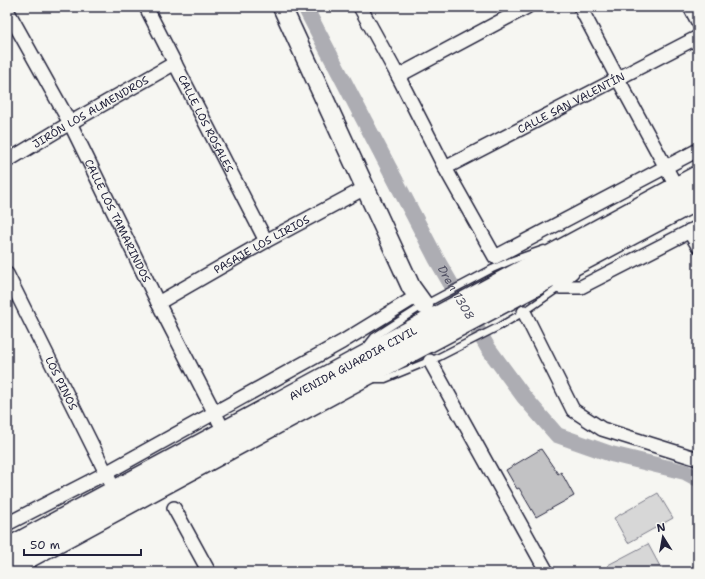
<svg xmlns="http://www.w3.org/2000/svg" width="705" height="579" viewBox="0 0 705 579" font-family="'Shantell Sans',sans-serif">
	<rect width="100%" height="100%" fill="#f6f6f2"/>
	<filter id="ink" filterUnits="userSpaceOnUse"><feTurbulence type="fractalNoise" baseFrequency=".025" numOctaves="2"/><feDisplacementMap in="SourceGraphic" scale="8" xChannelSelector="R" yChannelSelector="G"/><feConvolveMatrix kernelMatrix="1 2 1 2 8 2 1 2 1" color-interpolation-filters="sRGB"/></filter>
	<g filter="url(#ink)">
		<!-- green -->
		<g fill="#d7d7d7" stroke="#7c7c89">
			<path d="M658 493 673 518 628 543 614 518Z"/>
			<path d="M648 544 663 572H611L608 565Z"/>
		</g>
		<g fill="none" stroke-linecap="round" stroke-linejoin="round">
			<!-- canal -->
			<path stroke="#adadb3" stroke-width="16" id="s1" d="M305 7 437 260 488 348 524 397 557 435 611 454 685 472 698 479"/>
		</g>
		<!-- building -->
		<path fill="#c2c2c4" stroke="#22223b" d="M541 449 558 474 561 472 574 496 536 517 519 488 517 489 506 470Z"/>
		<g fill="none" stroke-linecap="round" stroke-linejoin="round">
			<defs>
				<g id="lane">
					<path d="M367 346 374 337 424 305 492 269 513 260 544 249"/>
					<path d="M374 379H385L439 357 500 326 524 312 560 287 575 274"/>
				</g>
				<g id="street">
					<path id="s2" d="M146 7 266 241"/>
					<path d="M360 7 398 76 445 168 495 257 698 150"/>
					<path d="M580 7 618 79 677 188"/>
					<path d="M690 7 698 22"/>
					<path id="s3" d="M7 10 70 123 158 303 225 433"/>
					<path d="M398 76 527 7"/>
					<path id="s4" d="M7 161 70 123 175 63"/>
					<path id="s5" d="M445 168 698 37"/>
					<path d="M689 231 698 246"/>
					<path id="s6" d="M7 274 110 481"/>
					<path d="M560 287H581L698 227"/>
					<path id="s7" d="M158 303 266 241 365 188"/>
					<path d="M524 312 573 410 602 429 698 459"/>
					<path d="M430 361 547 572"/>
					<path d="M174 508 209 572"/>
					<path d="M7 524 106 473 342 342 417 296"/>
				</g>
				<path id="secondary" d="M282 7 411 287 424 305"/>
				<g id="highway">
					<path id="s8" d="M7 550 698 177"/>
					<path d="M7 568 357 379 698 198"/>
				</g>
			</defs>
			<!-- lane casing -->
			<use href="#lane" stroke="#22223b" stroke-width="9"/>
			<!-- street casing -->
			<use href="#street" stroke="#22223b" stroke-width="16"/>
			<!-- secondary casing -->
			<use href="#secondary" stroke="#22223b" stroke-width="21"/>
			<!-- highway casing -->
			<use href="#highway" stroke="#22223b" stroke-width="25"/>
			<!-- lane -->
			<use href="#lane" stroke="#f6f6f2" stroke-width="6"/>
			<!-- street -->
			<use href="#street" stroke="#f6f6f2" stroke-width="13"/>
			<!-- secondary -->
			<use href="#secondary" stroke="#f6f6f2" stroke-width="18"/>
			<!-- highway -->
			<use href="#highway" stroke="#f6f6f2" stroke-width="22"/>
		</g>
	</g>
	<g text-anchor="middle" stroke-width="3" stroke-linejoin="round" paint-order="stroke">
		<!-- street labels -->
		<g font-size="11" fill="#22223b" stroke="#f6f6f2">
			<text dy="4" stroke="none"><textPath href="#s5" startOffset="142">CALLE SAN VALENTÍN</textPath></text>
			<text dy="4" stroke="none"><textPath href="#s4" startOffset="97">JIRÓN LOS ALMENDROS</textPath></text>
			<text dy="4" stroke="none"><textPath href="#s2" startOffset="131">CALLE LOS ROSALES</textPath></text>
			<text dy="4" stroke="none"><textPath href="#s3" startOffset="238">CALLE LOS TAMARINDOS</textPath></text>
			<text dy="4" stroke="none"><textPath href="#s7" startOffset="119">PASAJE LOS LIRIOS</textPath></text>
			<text dy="4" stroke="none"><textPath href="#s8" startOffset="393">AVENIDA GUARDIA CIVIL</textPath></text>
			<text dy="4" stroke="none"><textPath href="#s6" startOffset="122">LOS PINOS</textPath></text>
		</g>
		<!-- water labels -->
		<g font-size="12" font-style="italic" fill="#535365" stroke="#f6f6f2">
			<text dy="4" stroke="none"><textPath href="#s1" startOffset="323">Dren 1308</textPath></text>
		</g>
	</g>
	<!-- margin -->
	<rect width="705" height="579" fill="none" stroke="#f6f6f2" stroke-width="24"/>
	<rect x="12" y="12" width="681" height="555" fill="none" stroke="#22223b" stroke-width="1.5" filter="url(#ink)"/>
	<!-- north arrow -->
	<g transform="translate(663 537) rotate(349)" stroke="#f6f6f2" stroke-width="3" paint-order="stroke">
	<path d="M0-3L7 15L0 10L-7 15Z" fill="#22223b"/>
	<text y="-6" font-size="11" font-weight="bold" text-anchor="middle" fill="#22223b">N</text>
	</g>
	<!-- scale -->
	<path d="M24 549v6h117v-6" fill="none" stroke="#22223b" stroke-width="2"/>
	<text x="30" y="549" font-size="12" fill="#22223b" stroke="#f6f6f2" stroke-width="3" paint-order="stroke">50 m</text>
</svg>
